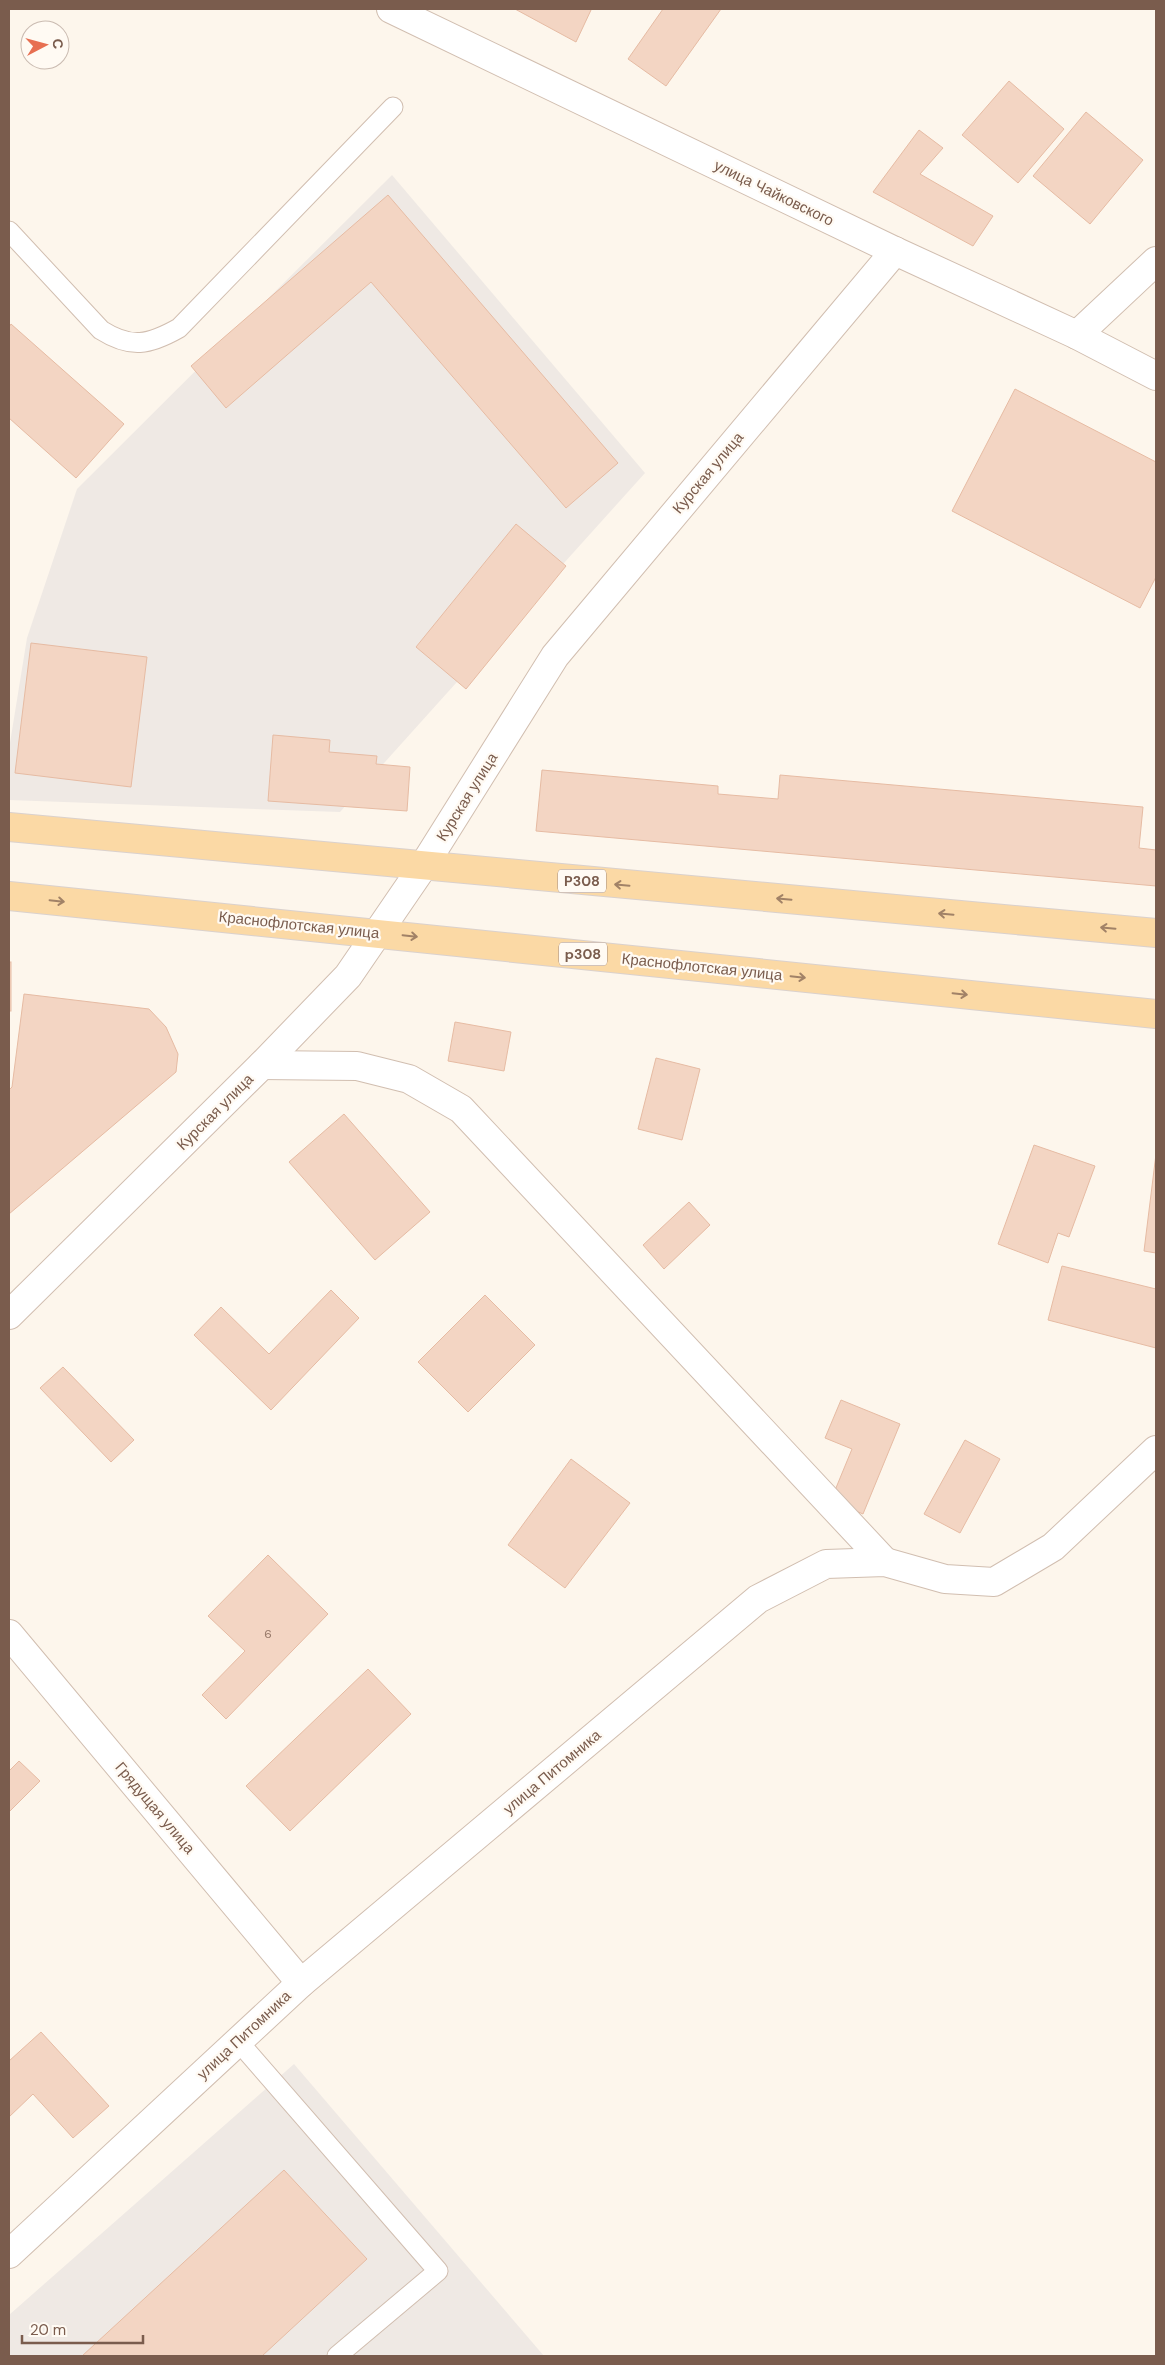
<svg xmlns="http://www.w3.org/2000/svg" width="1165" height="2365" viewBox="0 0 1165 2365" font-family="'DM Sans',sans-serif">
	<rect width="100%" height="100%" fill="#fdf6ec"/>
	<!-- industrial -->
	<g fill="#efe9e4">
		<path d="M392 175 645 473 340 812 9 800V749L27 638 77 489Z"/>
		<path d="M294 2064 544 2356H9V2315Z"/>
	</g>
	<!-- building -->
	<g fill="#f3d5c3" stroke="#e6bba3">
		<path d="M515 9H589L591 10 576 42Z"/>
		<path d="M663 9H721L666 86 628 59Z"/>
		<path d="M1009 81 1064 129 1018 183 962 135Z"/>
		<path d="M1086 112 1143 160 1090 224 1033 176Z"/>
		<path d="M919 130 943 148 920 174 993 216 973 246 873 192Z"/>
		<path d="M388 195 618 463 566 508 371 282 226 408 191 366Z"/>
		<path d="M11 324 124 424 76 478 9 418V327Z"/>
		<path d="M1015 389 1156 462V577L1140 608 952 511Z"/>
		<path d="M516 524 566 566 466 689 416 647Z"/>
		<path d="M31 643 147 657 131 787 15 773Z"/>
		<path d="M273 735 330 740 329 752 377 756 376 764 410 767 407 811 268 801Z"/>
		<path d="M542 770 718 786V794L778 799 780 775 1143 807 1139 848 1156 850V886L536 831Z"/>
		<rect x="9" y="962" width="2" height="49"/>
		<path d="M24 994 149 1009 166 1027 178 1054 176 1072 9 1214V1090L12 1087Z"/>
		<path d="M455 1022 511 1032 504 1071 448 1061Z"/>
		<path d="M656 1058 700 1069 682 1140 638 1129Z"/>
		<path d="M344 1114 430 1212 375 1260 289 1162Z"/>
		<path d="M1034 1145 1095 1166 1069 1237 1058 1233 1048 1263 998 1244Z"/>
		<path d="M1156 1154V1253L1144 1251Z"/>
		<path d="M689 1202 710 1225 664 1269 643 1245Z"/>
		<path d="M1062 1266 1156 1289V1348L1048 1320Z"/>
		<path d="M331 1290 359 1318 271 1410 194 1335 221 1307 269 1354Z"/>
		<path d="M485 1295 535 1345 468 1412 418 1362Z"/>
		<path d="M63 1367 134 1440 111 1462 40 1388Z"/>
		<path d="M841 1400 900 1424 863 1514 831 1500 852 1449 825 1438Z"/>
		<path d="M965 1440 1000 1459 960 1533 924 1514Z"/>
		<path d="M571 1459 630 1503 565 1588 508 1545Z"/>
		<path d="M268 1555 328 1614 226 1719 202 1695 245 1651 208 1616Z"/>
		<path d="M368 1669 411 1714 290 1831 246 1786Z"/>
		<path d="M19 1761 40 1781 9 1812V1771Z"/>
		<path d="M41 2032 109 2106 73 2138 33 2094 9 2117V2061Z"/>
		<path d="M284 2170 367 2259 262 2356H82Z"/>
	</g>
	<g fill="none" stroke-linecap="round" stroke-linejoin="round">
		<defs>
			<g id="service">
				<path d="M9 231 101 330C131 349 149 345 179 328L393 107"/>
				<path d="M238 2041 438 2271 337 2356"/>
			</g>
			<g id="minor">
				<path d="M391 9 895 251 1077 335 1156 376"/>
				<path d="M1077 335 1156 261"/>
				<path d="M424 865 555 656 895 251"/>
				<path d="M262 1065 357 1066 409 1079 461 1109 885 1562"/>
				<path d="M9 1634 301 1983"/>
				<path d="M9 2254 301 1983 758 1599 826 1564 885 1562 945 1579 994 1582 1053 1547 1156 1450"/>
			</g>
			<path id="tertiary" d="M9 1315 262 1065 348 976 424 865"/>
			<g id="primary">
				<path d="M9 827 1156 933"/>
				<path d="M9 896 1156 1014"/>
			</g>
		</defs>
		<!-- service casing -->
		<use href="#service" stroke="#d1beb0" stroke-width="21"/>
		<!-- minor casing -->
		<use href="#minor" stroke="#d1beb0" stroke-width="30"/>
		<!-- tertiary casing -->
		<use href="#tertiary" stroke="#d1beb0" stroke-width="30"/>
		<!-- primary casing -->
		<use href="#primary" stroke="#dad1cd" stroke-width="30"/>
		<!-- service -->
		<use href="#service" stroke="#fff" stroke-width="19"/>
		<!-- minor -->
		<use href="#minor" stroke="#fff" stroke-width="28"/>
		<!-- tertiary -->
		<use href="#tertiary" stroke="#fff" stroke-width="28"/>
		<!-- primary -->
		<use href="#primary" stroke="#fbd9a5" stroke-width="28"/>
	</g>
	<!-- one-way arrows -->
	<defs><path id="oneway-shaft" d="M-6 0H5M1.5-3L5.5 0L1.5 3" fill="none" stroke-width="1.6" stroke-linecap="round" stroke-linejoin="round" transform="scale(1.25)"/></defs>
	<g stroke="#a18267">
		<use href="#oneway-shaft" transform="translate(622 885) rotate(-175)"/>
		<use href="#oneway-shaft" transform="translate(784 899) rotate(-175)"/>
		<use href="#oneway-shaft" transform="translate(57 901) rotate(6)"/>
		<use href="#oneway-shaft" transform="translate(946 914) rotate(-175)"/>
		<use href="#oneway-shaft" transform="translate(1108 928) rotate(-175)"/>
		<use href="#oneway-shaft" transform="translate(410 936) rotate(6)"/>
		<use href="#oneway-shaft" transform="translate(798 977) rotate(6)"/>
		<use href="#oneway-shaft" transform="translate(960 994) rotate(6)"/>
	</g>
	<g text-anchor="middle" stroke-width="4.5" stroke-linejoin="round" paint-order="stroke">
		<!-- number labels -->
		<g font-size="12" fill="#987a6a">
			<text x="268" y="1638">6</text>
		</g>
		<!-- shield labels -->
		<g fill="#fffaf3" stroke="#a28b7f" stroke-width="1">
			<rect x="558" y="869.5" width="48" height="23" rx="4"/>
			<rect x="559" y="942.5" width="48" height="23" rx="4"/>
		</g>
		<g font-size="14" font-weight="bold" fill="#7a5c4d">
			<text x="582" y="886">P308</text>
			<text x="583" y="959">p308</text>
		</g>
		<!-- street labels -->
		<g font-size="15" fill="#7a5c4d" stroke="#fffaf3">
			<text transform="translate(774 193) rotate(26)" y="5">улица Чайковского</text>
			<text transform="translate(708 473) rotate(-50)" y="5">Курская улица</text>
			<text transform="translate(467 797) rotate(-58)" y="5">Курская улица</text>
			<text transform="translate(299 925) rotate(6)" y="5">Краснофлотская улица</text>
			<text transform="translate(702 967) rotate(6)" y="5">Краснофлотская улица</text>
			<text transform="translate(215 1112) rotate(-45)" y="5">Курская улица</text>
			<text transform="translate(552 1772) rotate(-40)" y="5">улица Питомника</text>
			<text transform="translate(155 1808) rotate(50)" y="5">Грядущая улица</text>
			<text transform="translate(244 2035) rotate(-43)" y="5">улица Питомника</text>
		</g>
	</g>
	<!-- border -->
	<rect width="1165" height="2365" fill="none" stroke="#7a5c4d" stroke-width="20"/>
	<!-- north arrow -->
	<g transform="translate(45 45) rotate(84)"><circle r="24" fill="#fffaf3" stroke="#cabbb1"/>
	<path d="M0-4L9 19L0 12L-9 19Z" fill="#e76f51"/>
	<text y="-8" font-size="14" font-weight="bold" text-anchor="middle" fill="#7a5c4d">С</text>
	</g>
	<!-- scale -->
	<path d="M22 2335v8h121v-8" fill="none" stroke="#7a5c4d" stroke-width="2.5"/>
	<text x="30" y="2335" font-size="15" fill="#7a5c4d" stroke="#fffaf3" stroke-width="4" paint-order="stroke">20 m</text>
</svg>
